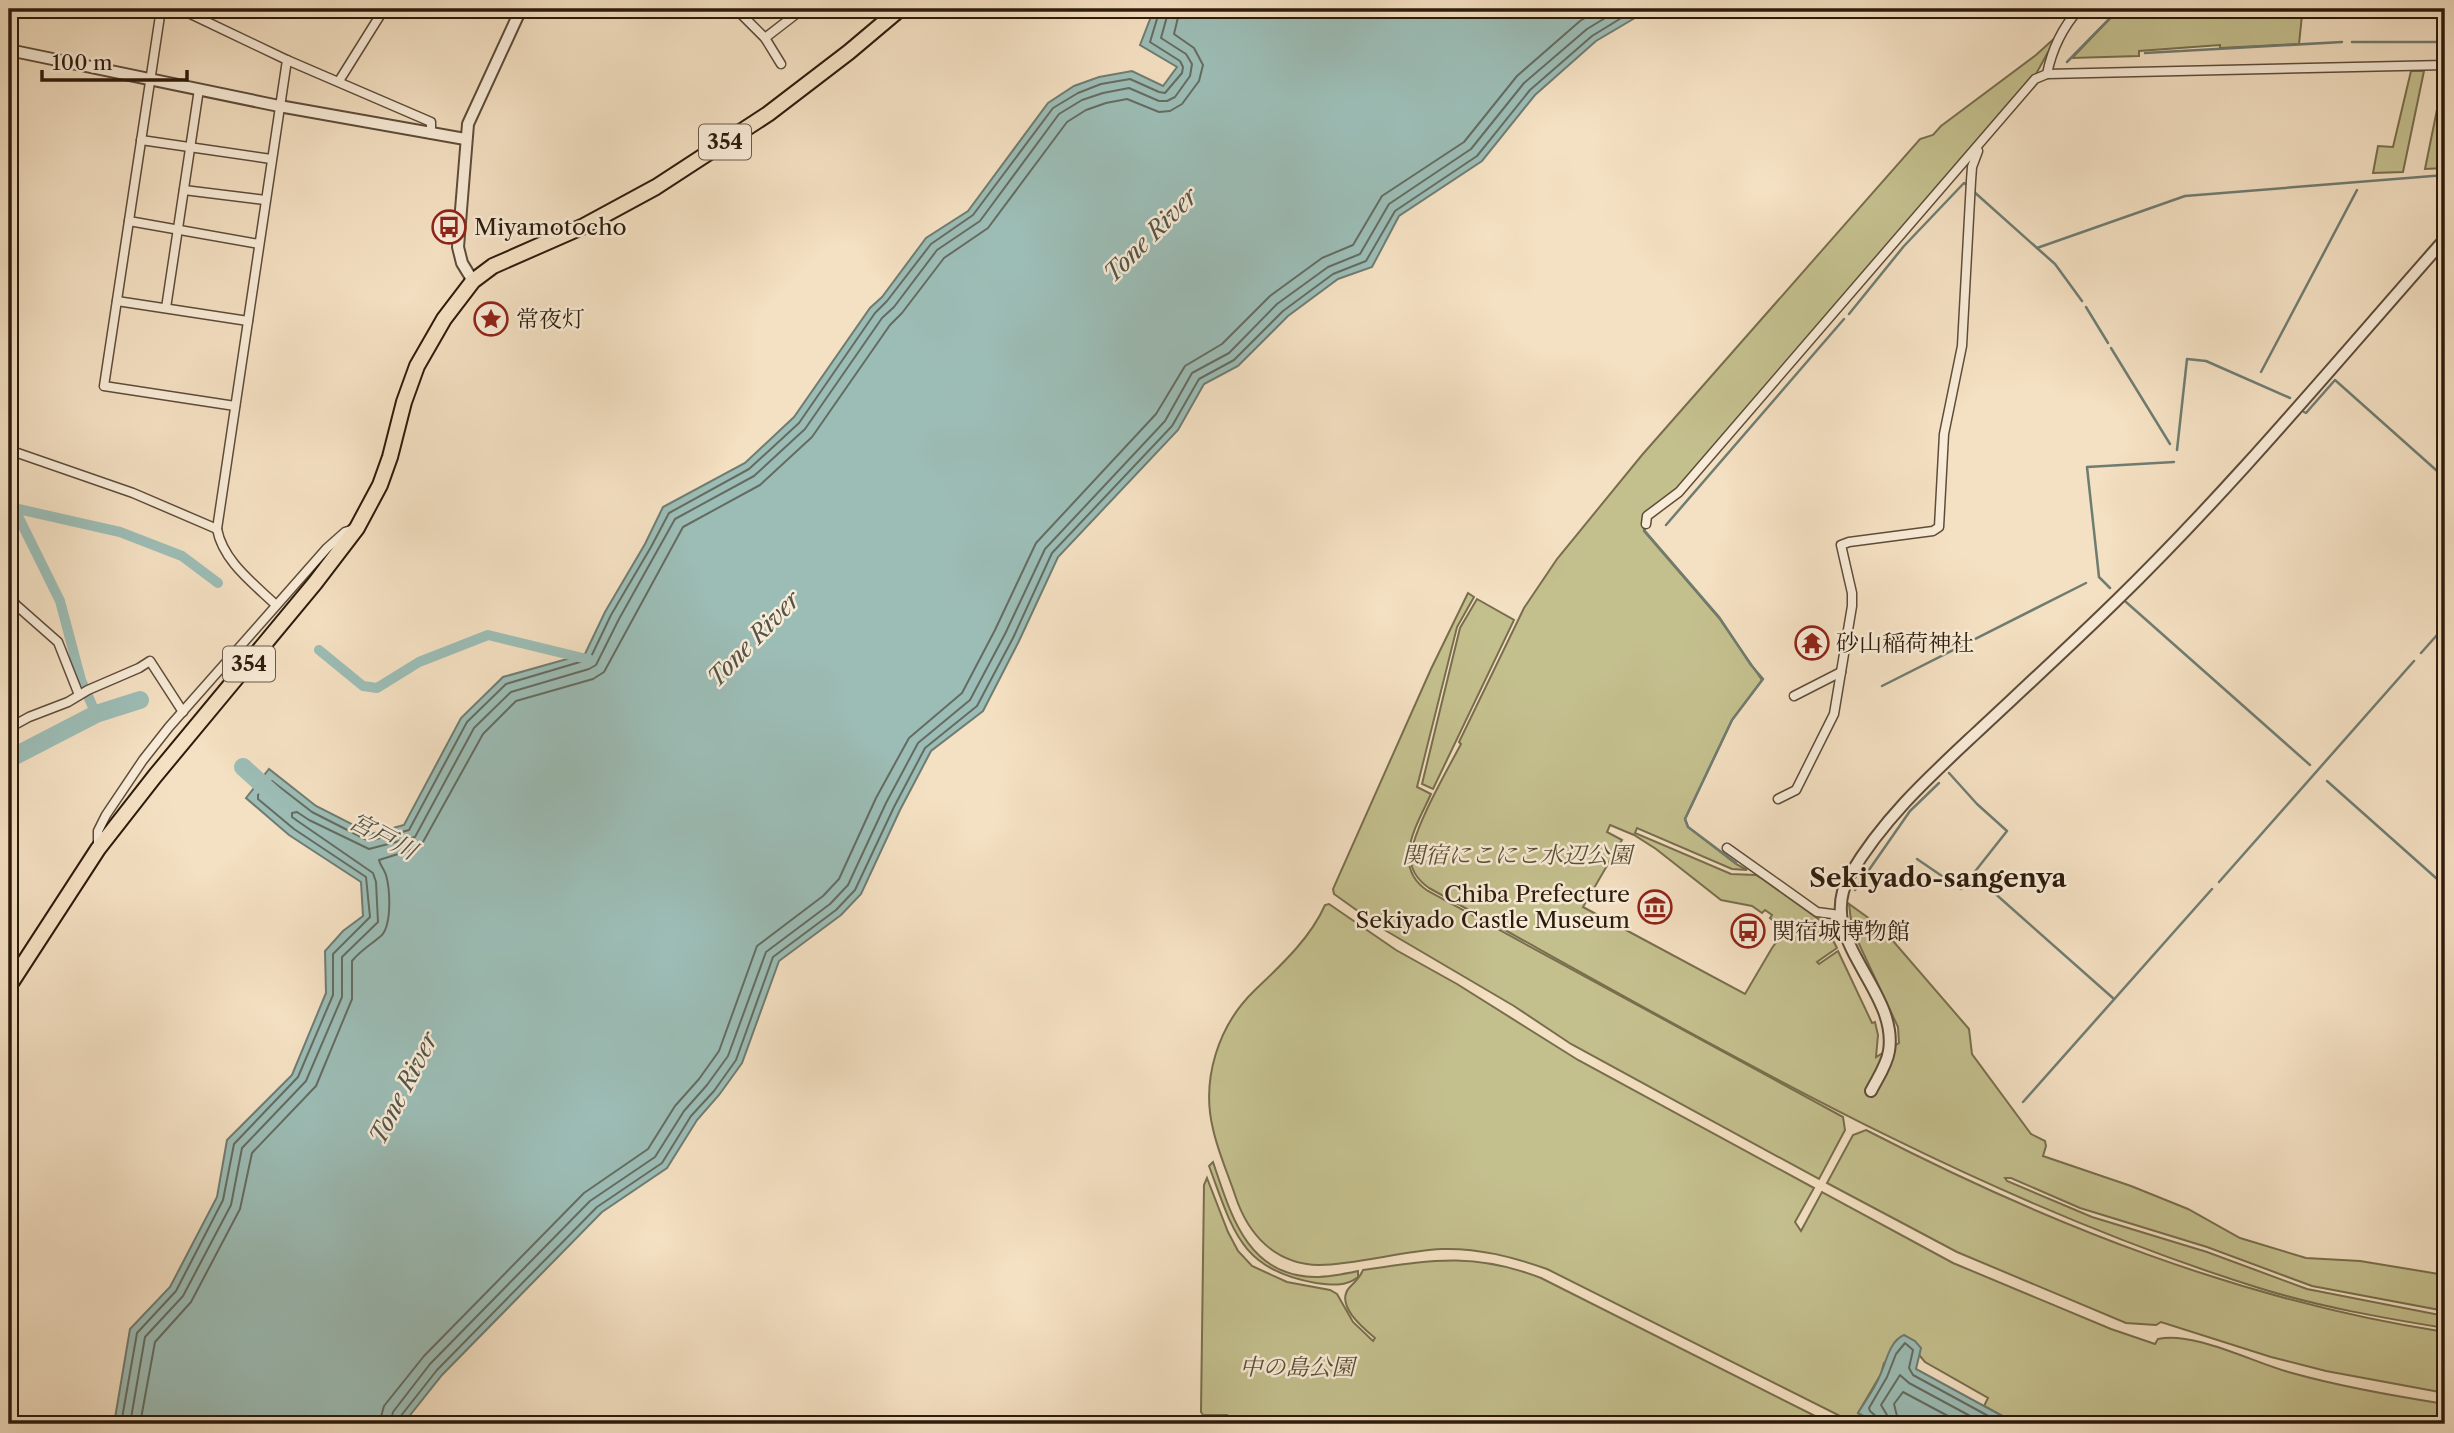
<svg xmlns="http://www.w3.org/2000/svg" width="2454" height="1433" viewBox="0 0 2454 1433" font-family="'Libre Caslon Text','Noto Serif JP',serif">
	<rect width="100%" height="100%" fill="#f4e0c2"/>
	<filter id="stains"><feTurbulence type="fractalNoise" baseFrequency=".00286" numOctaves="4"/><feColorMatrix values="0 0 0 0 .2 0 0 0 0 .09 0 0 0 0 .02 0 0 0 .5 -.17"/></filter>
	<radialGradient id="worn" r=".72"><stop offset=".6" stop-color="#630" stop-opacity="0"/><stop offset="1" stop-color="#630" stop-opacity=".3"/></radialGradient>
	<!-- green -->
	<g fill="#c4c08e" stroke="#786e4d" stroke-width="2" fill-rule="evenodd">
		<path d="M2119 9H2286L2302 15 2299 44 2220 48V45L2139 51V56L2072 58Z"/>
		<path d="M2057 36 2036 74 1679 488 1643 523 1645 529 1644 531 1719 618 1762 680 1732 720 1685 819 1688 827 1736 864 1747 870 1732 869 1637 828 1635 833 1731 874 1756 875 1764 880 1824 923 1837 948 1817 962 1819 964 1838 951 1872 1023 1875 1022 1878 1035 1876 1057 1899 1043 1898 1027 1852 929 1849 904 1881 927 1969 1029 1972 1054 2031 1134 2045 1141 2046 1146 2043 1156 2131 1186 2188 1209 2240 1238 2306 1258 2360 1261 2445 1275V1311L2312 1286 2207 1247 2080 1208 2011 1178H2005L2007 1181 2092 1217 2207 1252 2307 1289 2445 1316V1328C2383 1318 2320 1307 2259 1288 1964 1196 1698 1036 1429 888 1419 881 1412 872 1411 861 1408 837 1449 767 1461 744L1459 742 1524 608 1557 559 1642 455 1920 139 1933 135 1941 126 2036 55ZM1610 825 1634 835 1656 849 1721 900 1752 906 1762 913 1765 910 1772 915 1770 918 1785 930 1772 948 1745 994 1583 907 1622 840 1607 832Z"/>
		<path d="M2411 71H2424L2403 172 2373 173 2378 146 2393 147Z"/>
		<path d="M2444 75 2445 168 2425 169Z"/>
		<path d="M1468 593 1474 597 1457 627 1417 787 1431 794C1417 825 1390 866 1428 891L1843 1117 1845 1130 1819 1179 1571 1044 1514 1006 1383 929 1334 894 1333 889 1431 669Z"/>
		<path d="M1477 599 1514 620 1433 789 1422 784 1460 628Z"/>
		<path d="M1329 904 1396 950 1457 984 1578 1060 1814 1188 1795 1222 1801 1231 1822 1192 1953 1263 2111 1329 2155 1344 2158 1339C2194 1331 2254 1363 2292 1373 2342 1387 2394 1396 2445 1404V1424H2017L1984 1406 1988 1398 1925 1362 1919 1355 1920 1348 1884 1363 1881 1374 1858 1413 1878 1424H1856L1547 1269C1513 1257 1479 1248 1442 1249 1401 1251 1360 1264 1319 1265 1275 1264 1248 1235 1235 1195 1228 1174 1218 1152 1213 1129 1201 1080 1218 1026 1254 991 1280 966 1310 939 1325 905Z"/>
		<path d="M1866 1130C2048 1224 2242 1301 2445 1332V1393L2326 1371 2271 1357 2161 1322 2156 1325 2126 1323 1957 1252 1827 1183 1853 1135Z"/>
		<path d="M1213 1162C1231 1215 1247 1276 1315 1277 1329 1277 1344 1274 1358 1271V1277C1346 1287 1331 1285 1316 1283 1240 1270 1233 1230 1209 1166Z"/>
		<path d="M1207 1178 1228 1232 1238 1251 1252 1266 1287 1282 1330 1290 1337 1294 1353 1322 1373 1341 1375 1338C1363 1328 1335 1305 1349 1288 1355 1281 1359 1280 1363 1270 1431 1260 1474 1252 1541 1278L1831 1424H1230L1227 1415H1203L1201 1412 1204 1185Z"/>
	</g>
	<!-- water -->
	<g fill="#9cbdb6" stroke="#6f7c72" stroke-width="2">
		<path d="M1154 9H1650L1596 41 1535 95 1482 161 1399 216 1372 267 1338 279 1288 316 1238 366 1204 384 1178 430 1058 557 1019 641 983 711 931 751 900 810 861 894 841 915 779 961 742 1063 719 1095 697 1120 667 1168 602 1212 442 1375 403 1424H114L130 1329 170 1287 217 1197 227 1140 292 1075 326 993 325 951 343 931 363 916 361 882 289 835 246 798 269 769 316 806 371 834 404 825 461 718 503 677 585 654 605 612 645 544 663 507 745 463 794 417 870 308 882 297 926 238 968 211 1048 103 1074 86 1099 77 1132 71 1163 86 1177 67 1140 45Z"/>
		<path d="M1904 1335 1915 1341 1921 1348 1916 1369 2017 1424H1878L1858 1413C1866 1400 1876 1387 1881 1373 1887 1359 1890 1341 1904 1335Z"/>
	</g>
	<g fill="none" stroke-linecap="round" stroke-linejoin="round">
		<!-- shore -->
		<g stroke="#646c61" stroke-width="2">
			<path d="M121 1424 137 1333 176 1291 223 1200 234 1144 298 1077 333 995V954L370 917 366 877 294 829 258 799V795L268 782 272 781 312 812 369 841 409 830 467 722 506 684 590 659 611 615 651 547 669 513 749 469 799 423 875 313 887 301 931 244 973 215 1053 108 1078 93 1101 84 1130 79 1159 92 1165 93 1182 73 1183 67 1180 61 1150 42 1160 9"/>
			<path d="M130 1424 145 1337 183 1296 231 1205 242 1148 306 1081 342 997V957L378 922 376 882 373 873 299 822 292 817V813L297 812 309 820 369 849 415 837 474 728 511 692 589 669 596 665 619 619 675 519 754 476 805 429 882 318 894 307 937 250 980 221 1059 114 1082 100 1103 93 1129 88 1159 101H1167L1175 97 1190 76 1192 64 1186 54 1161 38 1169 9"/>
			<path d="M140 1424 155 1342 191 1302 240 1209 252 1153 316 1086 352 999V961C361 950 372 944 382 935 392 923 390 889 386 875 384 869 380 865 379 860L414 849 423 842 483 734 516 701 593 679 604 672 683 527 760 485 812 437 890 325 902 313 944 258 988 228 1067 122 1086 110 1106 103 1127 99 1159 112 1170 111 1182 104 1199 81 1203 65 1194 48 1174 34 1180 9"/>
			<path d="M379 1424 384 1406 424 1356 584 1193 648 1149 675 1106 699 1079 719 1051 757 946 823 896 839 879 876 798 909 738 962 693 995 630 1036 543 1156 414 1185 366 1222 344 1270 296 1322 258 1353 245 1382 196 1464 142 1517 76 1580 21 1600 9"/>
			<path d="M390 1424 393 1412 430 1364 590 1201 655 1157 684 1111 707 1085 728 1056 766 952 830 904 848 885 886 803 918 743 970 700 1005 634 1045 549 1165 421 1192 373 1229 353 1277 304 1328 267 1360 254 1389 204 1471 149 1524 83 1587 29 1620 9"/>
			<path d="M398 1424 400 1417 437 1370 597 1207 662 1163 691 1116 714 1091 736 1060 773 957 836 910 855 890 894 807 925 748 977 706 1013 638 1052 553 1172 426 1199 379 1234 360 1283 311 1333 274 1366 261 1395 211 1477 156 1530 90 1592 36 1636 9"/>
			<path d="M1880 1424 1878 1418 1870 1411 1869 1408 1887 1377 1896 1354 1905 1343 1913 1350 1909 1368 1913 1375 2003 1424"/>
			<path d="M1889 1424 1887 1415 1881 1405 1900 1375 1909 1383 1985 1424"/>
			<path d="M1899 1424 1894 1404 1903 1392 1963 1424"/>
		</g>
		<!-- stream -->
		<g stroke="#6f7c72" stroke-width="2.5">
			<path d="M2352 42H2445"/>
			<path d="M2145 53 2342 42"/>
			<path d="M2067 62 2119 9"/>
			<path d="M1972 190 2037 248 2185 196 2445 175"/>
			<path d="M2037 248 2055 264 2082 301"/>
			<path d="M2086 307 2108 343"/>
			<path d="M1849 314 1904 246 1964 183 1967 185"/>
			<path d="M2111 348 2170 444"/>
			<path d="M2261 372 2357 190"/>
			<path d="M2304 412 2306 413 2335 380 2445 478"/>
			<path d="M2177 450 2187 359 2206 361 2290 398"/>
			<path d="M1666 525 1844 319"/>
			<path d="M1644 530 1719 617 1751 665 1763 679 1732 720 1685 819 1688 827 1736 863"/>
			<path d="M2110 588 2099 577 2087 467 2174 462"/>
			<path d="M2126 602 2310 765"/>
			<path d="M2421 653 2445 626"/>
			<path d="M1882 686 2086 583"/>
			<path d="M1949 773 1977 804 2007 831 1973 874 2114 999"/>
			<path d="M2327 781 2445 886"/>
			<path d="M1917 859 1961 889 1973 874"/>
			<path d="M2219 882 2414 661"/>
			<path d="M1855 890 1910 811 1939 783"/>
			<path d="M2023 1102 2212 889"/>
		</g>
		<!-- canal -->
		<g stroke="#9cbdb6" stroke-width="10">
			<path d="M9 503 14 508 60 601 81 680 96 714"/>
			<path d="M14 508 120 532 182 556 218 583"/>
			<path d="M319 650 363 686 377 688 419 662 488 635 591 660"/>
		</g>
		<!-- river -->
		<g stroke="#9cbdb6" stroke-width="18">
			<path d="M9 759 96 714 140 700"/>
			<path d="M243 767 277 798"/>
		</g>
		<defs>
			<g id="minor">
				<path d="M161 9 104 386 235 406"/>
				<path d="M736 9 765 38 781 64"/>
				<path d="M765 38 800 11 796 9"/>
				<path d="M287 60 431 122V134"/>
				<path d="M2047 74C2052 49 2062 28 2079 9"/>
				<path d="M339 81 384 9"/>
				<path d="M141 140 271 159"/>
				<path d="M184 190 265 200"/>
				<path d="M129 221 259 244"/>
				<path d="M117 301 248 321"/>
				<path d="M166 308 199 89"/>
				<path d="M9 450 133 493 217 529 287 60 180 9"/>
				<path d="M1646 524 1647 516 1679 492 2035 79 2047 74 2445 65"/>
				<path d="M217 529C223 561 253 583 276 605"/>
				<path d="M9 595 16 605 58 642 79 695"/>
				<path d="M1794 696 1841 672"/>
				<path d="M9 728 29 717 68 702 88 690 139 668 150 661 183 712"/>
				<path d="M1778 799 1796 790 1834 714 1852 606V593L1841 545 1849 542 1933 531 1939 527 1944 434 1962 346 1971 181 1972 167 1978 151"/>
				<path d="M1727 848 1817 912 1840 915"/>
				<path d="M98 849V831L106 815 143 760 169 727 327 548 345 532 354 529"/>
			</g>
			<g id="tertiary">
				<path d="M9 50 279 106 465 139"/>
				<path d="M473 281 462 263 458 247 468 124 521 9"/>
				<path d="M1871 1091C1877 1079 1887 1065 1889 1051 1899 989 1813 939 1850 875 1883 819 1928 778 1975 734 2022 690 2070 646 2116 601 2233 487 2337 361 2445 239"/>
			</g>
			<path id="trunk" d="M9 986 98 849 155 776 315 583 357 528 380 485 390 457 404 402 417 366 444 319 473 281 493 266 584 226 656 187 768 114 849 52 900 9"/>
		</defs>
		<!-- minor casing -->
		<use href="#minor" stroke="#5e4c3a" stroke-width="11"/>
		<!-- tertiary casing -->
		<use href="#tertiary" stroke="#5e4c3a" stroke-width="14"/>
		<!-- trunk casing -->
		<use href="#trunk" stroke="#2c1b0c" stroke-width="18"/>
		<!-- minor -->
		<use href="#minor" stroke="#f8ebd7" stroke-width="8"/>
		<!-- tertiary -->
		<use href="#tertiary" stroke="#f8ebd7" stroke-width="10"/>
		<!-- trunk -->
		<use href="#trunk" stroke="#f4e0c2" stroke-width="14"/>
	</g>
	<!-- icons -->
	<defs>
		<symbol id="bus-ring" viewBox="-11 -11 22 22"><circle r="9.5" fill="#f8ebd7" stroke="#8f2418" stroke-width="1.5"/><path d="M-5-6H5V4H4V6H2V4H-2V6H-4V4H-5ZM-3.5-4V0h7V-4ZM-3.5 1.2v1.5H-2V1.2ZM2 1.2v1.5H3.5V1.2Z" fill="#8f2418"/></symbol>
		<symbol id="sight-ring" viewBox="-11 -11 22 22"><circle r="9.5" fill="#f8ebd7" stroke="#8f2418" stroke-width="1.5"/><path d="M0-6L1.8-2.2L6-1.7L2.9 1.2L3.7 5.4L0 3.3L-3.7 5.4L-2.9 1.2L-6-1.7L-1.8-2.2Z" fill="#8f2418"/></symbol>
		<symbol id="temple-ring" viewBox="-11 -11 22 22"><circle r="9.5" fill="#f8ebd7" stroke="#8f2418" stroke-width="1.5"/><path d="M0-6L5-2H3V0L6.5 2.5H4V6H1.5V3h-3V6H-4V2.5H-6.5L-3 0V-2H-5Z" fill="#8f2418"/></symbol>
		<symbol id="museum-ring" viewBox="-11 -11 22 22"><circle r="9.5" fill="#f8ebd7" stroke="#8f2418" stroke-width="1.5"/><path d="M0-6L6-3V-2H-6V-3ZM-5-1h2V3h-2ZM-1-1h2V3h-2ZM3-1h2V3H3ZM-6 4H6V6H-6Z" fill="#8f2418"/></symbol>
	</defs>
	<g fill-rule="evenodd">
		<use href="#bus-ring" x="430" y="208" width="38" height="38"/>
		<use href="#sight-ring" x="472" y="300" width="38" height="38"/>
		<use href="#temple-ring" x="1793" y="624" width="38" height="38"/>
		<use href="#museum-ring" x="1636" y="888" width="38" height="38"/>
		<use href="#bus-ring" x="1729" y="912" width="38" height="38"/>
	</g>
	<g text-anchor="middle" stroke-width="5" stroke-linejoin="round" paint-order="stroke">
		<!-- shield labels -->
		<g fill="#f8ebd7" stroke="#695949" stroke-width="2">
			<rect x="699" y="124.5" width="52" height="35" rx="5"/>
			<rect x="223" y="646.5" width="52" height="35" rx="5"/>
		</g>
		<g font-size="21" font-weight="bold" fill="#2c1b0c">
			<text x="725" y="149">354</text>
			<text x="249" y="671">354</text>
		</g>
		<!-- poi labels -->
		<g font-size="23" fill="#2c1b0c" stroke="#f8ebd7" text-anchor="start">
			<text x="474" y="235">Miyamotocho</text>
			<text x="516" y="327">常夜灯</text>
			<text x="1836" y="651">砂山稲荷神社</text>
			<text x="1630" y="902" text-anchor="end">Chiba Prefecture<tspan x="1630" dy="26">Sekiyado Castle Museum</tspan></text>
			<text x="1772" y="939">関宿城博物館</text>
		</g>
		<!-- park labels -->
		<g font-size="23" font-style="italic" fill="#5a4d33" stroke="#f8ebd7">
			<text x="1517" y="863">関宿にこにこ水辺公園</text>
			<text x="1297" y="1375">中の島公園</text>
		</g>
		<!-- water labels -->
		<g font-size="24" font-style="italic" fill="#535448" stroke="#f8ebd7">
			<text transform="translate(1151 235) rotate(-45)" y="8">Tone River</text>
			<text transform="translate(754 639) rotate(-46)" y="8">Tone River</text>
			<text transform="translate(383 836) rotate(28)" y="8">宮戸川</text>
			<text transform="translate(404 1088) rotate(-63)" y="8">Tone River</text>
		</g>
		<!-- quarter labels -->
		<g font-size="26" font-weight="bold" fill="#2c1b0c" stroke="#f8ebd7">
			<text x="1938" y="887">Sekiyado-sangenya</text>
		</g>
	</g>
	<!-- margin -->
	<rect width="2454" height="1433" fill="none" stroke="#f4e0c2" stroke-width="35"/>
	<rect x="10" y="10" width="2433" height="1412" fill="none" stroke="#2c1b0c" stroke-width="3.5"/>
	<rect x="18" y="18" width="2419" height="1398" fill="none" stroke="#2c1b0c" stroke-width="2"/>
	<!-- scale -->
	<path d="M42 70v10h145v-10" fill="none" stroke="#2c1b0c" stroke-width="3.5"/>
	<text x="52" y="70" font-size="21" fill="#2c1b0c" stroke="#f8ebd7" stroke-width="5" paint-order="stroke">100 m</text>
	<rect width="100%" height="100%" filter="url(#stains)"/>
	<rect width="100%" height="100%" fill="url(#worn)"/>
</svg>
